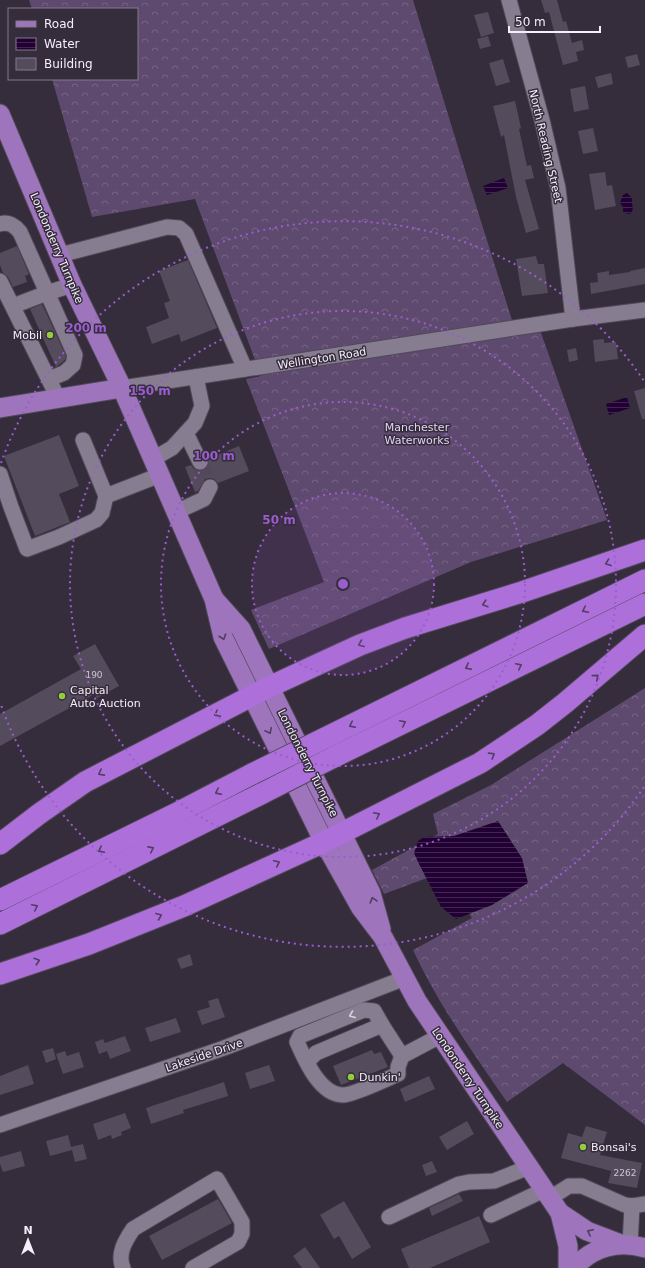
<svg xmlns="http://www.w3.org/2000/svg" width="645" height="1268" viewBox="0 0 645 1268" font-family="'DejaVu Sans',sans-serif">
	<defs>
		<pattern id="forest-crowns" width="20" height="18" patternUnits="userSpaceOnUse"><rect width="20" height="18" fill="#5e4a6e"/><path d="M2 6a3 3 0 1 1 6 0M12 15a3 3 0 1 1 6 0" fill="none" stroke="#766484"/></pattern>
		<pattern id="water-rules" width="6" height="5" patternUnits="userSpaceOnUse"><rect width="6" height="5" fill="#210133"/><path d="M0 2.5h6" fill="none" stroke="#422651"/></pattern>
	</defs>
	<rect width="100%" height="100%" fill="#352c3c"/>
	<!-- forest -->
	<g fill="url(#forest-crowns)">
		<path d="M29 0H413L469 183 516 333 540 330 607 520 471 562 269 649 251 610 324 582 246 379 261 376 195 199 92 217 52 79H137V9H32Z"/>
		<path d="M645 688V1125L563 1063 507 1102C473 1053 438 1004 413 950L472 918 443 872 384 894 372 870 438 834 433 814 491 785Z"/>
	</g>
	<!-- water -->
	<g fill="url(#water-rules)">
		<path d="M504 178 508 188 487 195 483 186Z"/>
		<path d="M627 193 632 198C631 203 634 207 632 212L630 214 624 213 623 211V207L620 203 623 195Z"/>
		<path d="M627 397 630 408 609 415 606 404Z"/>
		<path d="M498 821 522 858 528 883 492 905 456 919 441 907 418 862 414 853 418 841 424 837 454 836Z"/>
	</g>
	<!-- building -->
	<g fill="#544b5c">
		<path d="M541 0H557L563 22 566 21 572 43 582 40 584 50 576 52 578 61 563 65 549 12 545 13Z"/>
		<path d="M488 12 494 33 481 37 474 15Z"/>
		<path d="M488 36 491 46 480 49 477 39Z"/>
		<path d="M637 54 640 65 628 68 625 57Z"/>
		<path d="M503 59 510 82 496 86 489 63Z"/>
		<path d="M611 73 613 84 598 88 595 77Z"/>
		<path d="M585 86 589 109 574 112 570 89Z"/>
		<path d="M515 101 521 128 519 129 527 166 531 165 534 178 525 180 539 229 526 233 516 197 504 135 501 137 493 106Z"/>
		<path d="M593 128 598 151 583 154 578 131Z"/>
		<path d="M605 172 607 186 612 185 616 206 595 210 589 174Z"/>
		<path d="M17 246 29 274 25 276 27 282 13 287 8 277 3 273 0 265V253Z"/>
		<path d="M536 256 538 264H544L548 293 522 296 516 259Z"/>
		<path d="M188 260 217 328 181 342 179 334 152 344 146 327 169 318 164 303 170 301 159 271Z"/>
		<path d="M645 268V284L591 294 590 283 598 282 597 273 609 271V275L630 272V271Z"/>
		<path d="M42 304 66 356 65 360 56 367 30 309Z"/>
		<path d="M604 339V343L616 342 618 359 595 362 593 340Z"/>
		<path d="M576 348 578 360 569 362 567 350Z"/>
		<path d="M645 388V419H642L634 391Z"/>
		<path d="M59 435 79 486 59 494 70 522 35 536 4 456Z"/>
		<path d="M239 446 249 471 218 483 214 479 210 478 205 479 198 491 195 492 185 467 191 465 195 470 199 471 204 470 208 467V459Z"/>
		<path d="M95 644 119 686 97 698 95 694 0 746V714L81 669 73 656Z"/>
		<path d="M190 954 193 965 181 969 177 959Z"/>
		<path d="M218 998 225 1017 202 1025 197 1011 210 1007 208 1001Z"/>
		<path d="M176 1018 181 1032 150 1042 145 1028Z"/>
		<path d="M125 1036 131 1051 110 1059 107 1051 99 1054 95 1042 103 1039 105 1043Z"/>
		<path d="M53 1048 56 1059 46 1063 42 1051Z"/>
		<path d="M372 1050 374 1054 381 1052 388 1067 341 1085 333 1066Z"/>
		<path d="M65 1051 67 1056 79 1052 84 1067 63 1074 56 1054Z"/>
		<path d="M28 1065 34 1084 0 1095V1076Z"/>
		<path d="M269 1065 275 1081 250 1089 245 1073Z"/>
		<path d="M429 1076 435 1089 405 1102 400 1089Z"/>
		<path d="M224 1082 228 1096 183 1110 184 1113 151 1124 146 1108Z"/>
		<path d="M125 1113 131 1128 121 1132 122 1135 112 1139 111 1135 98 1140 93 1124Z"/>
		<path d="M467 1121 474 1134 447 1150 439 1137Z"/>
		<path d="M586 1126 607 1132 600 1155 642 1163 637 1188 608 1183 611 1171 561 1158 568 1133 582 1137Z"/>
		<path d="M68 1135 71 1147 83 1144 87 1159 75 1162 72 1150 50 1156 46 1141Z"/>
		<path d="M21 1151 25 1166 3 1172 0 1164V1157Z"/>
		<path d="M432 1161 437 1172 426 1176 422 1165Z"/>
		<path d="M459 1194 463 1201 432 1216 429 1208Z"/>
		<path d="M218 1199 232 1223 162 1260 149 1236Z"/>
		<path d="M344 1201 371 1247 352 1259 339 1236 334 1239 320 1215Z"/>
		<path d="M479 1216 490 1242 430 1268H409L401 1249Z"/>
		<path d="M305 1247 320 1268H302L293 1256Z"/>
	</g>
	<g fill="none" stroke-linecap="round" stroke-linejoin="round">
		<!-- minor-tunnel -->
		<path stroke="#524958" stroke-width="15" stroke-dasharray="15 8" stroke-linecap="butt" d="M200 462 210 487"/>
		<defs>
			<g id="minor">
				<path d="M509 0 542 120 558 188 573 319"/>
				<path d="M0 224C9 221 15 226 20 232L75 355 73 365 64 373 49 379"/>
				<path d="M60 255 167 227 179 228 186 234 245 369"/>
				<path d="M0 281 58 398"/>
				<path d="M13 306 47 293 72 285"/>
				<path d="M122 388 573 319 645 310"/>
				<path d="M186 433 200 462"/>
				<path d="M83 440 106 496 160 475"/>
				<path d="M153 459 172 448 195 423 202 406 196 377"/>
				<path d="M0 474 11 507 27 549 59 537 96 520 102 513 106 496"/>
				<path d="M176 512 204 499 210 487"/>
				<path d="M382 1025 374 1011 364 1010 300 1036 297 1042C305 1060 320 1095 343 1095 353 1095 387 1079 398 1074V1067L402 1056"/>
				<path d="M307 1062 316 1053 382 1025 402 1056 440 1036"/>
				<path d="M0 1125 224 1048 405 978"/>
				<path d="M550 1198 569 1186H582L625 1205 632 1206 645 1204"/>
				<path d="M491 1215 544 1190"/>
				<path d="M389 1217 459 1184 469 1182 494 1181 529 1167"/>
				<path d="M630 1245 632 1206"/>
				<path d="M123 1268C117 1254 125 1241 133 1229L217 1179 242 1222V1234L238 1242 193 1268"/>
			</g>
			<g id="major">
				<path d="M0 114 72 285 122 388 214 599 223 637 324 842 361 908 383 937 417 1001 560 1213 568 1246V1268"/>
				<path d="M0 408 122 388"/>
				<path d="M215 600 241 629 371 893 381 929"/>
				<path d="M560 1213 587 1231 621 1244"/>
				<path d="M574 1268C592 1247 619 1240 645 1248"/>
			</g>
			<g id="highway">
				<path d="M323 739 645 580"/>
				<path d="M330 759 645 604"/>
				<path d="M0 844 39 814 85 782 269 687 310 668 360 645 405 628 522 592 645 550"/>
				<path d="M0 900 175 814 252 774"/>
				<path d="M0 924 263 793"/>
				<path d="M0 974 89 944 184 906 324 842 480 763 537 725 565 703 645 635"/>
			</g>
		</defs>
		<!-- minor casing -->
		<use href="#minor" stroke="#504957" stroke-width="17"/>
		<!-- major casing -->
		<use href="#major" stroke="#504957" stroke-width="21"/>
		<!-- highway casing -->
		<use href="#highway" stroke="#504957" stroke-width="23"/>
		<!-- minor -->
		<use href="#minor" stroke="#877d90" stroke-width="15"/>
		<!-- major -->
		<use href="#major" stroke="#9e75bc" stroke-width="19"/>
		<!-- highway -->
		<use href="#highway" stroke="#ad70da" stroke-width="21"/>
		<defs>
			<g id="highway-bridge">
				<path d="M252 774 323 739"/>
				<path d="M263 793 330 759"/>
			</g>
		</defs>
		<!-- highway-bridge casing -->
		<use href="#highway-bridge" stroke="#504957" stroke-width="23" stroke-linecap="butt"/>
		<!-- highway-bridge -->
		<use href="#highway-bridge" stroke="#ad70da" stroke-width="21"/>
	</g>
	<!-- one-way arrows -->
	<defs><path id="oneway-chevron" d="M-2-3.5L2.5 0L-2 3.5" fill="none" stroke-width="1.6" stroke-linecap="round" stroke-linejoin="round"/></defs>
	<g stroke="#533d64">
		<use href="#oneway-chevron" transform="translate(608 563) rotate(160)"/>
		<use href="#oneway-chevron" transform="translate(485 604) rotate(162)"/>
		<use href="#oneway-chevron" transform="translate(585 610) rotate(154)"/>
		<use href="#oneway-chevron" transform="translate(361 644) rotate(158)"/>
		<use href="#oneway-chevron" transform="translate(519 666) rotate(-26)"/>
		<use href="#oneway-chevron" transform="translate(468 667) rotate(154)"/>
		<use href="#oneway-chevron" transform="translate(596 677) rotate(-40)"/>
		<use href="#oneway-chevron" transform="translate(217 714) rotate(153)"/>
		<use href="#oneway-chevron" transform="translate(403 723) rotate(-26)"/>
		<use href="#oneway-chevron" transform="translate(352 725) rotate(154)"/>
		<use href="#oneway-chevron" transform="translate(492 755) rotate(-32)"/>
		<use href="#oneway-chevron" transform="translate(101 773) rotate(152)"/>
		<use href="#oneway-chevron" transform="translate(218 792) rotate(153)"/>
		<use href="#oneway-chevron" transform="translate(377 815) rotate(-27)"/>
		<use href="#oneway-chevron" transform="translate(151 849) rotate(-26)"/>
		<use href="#oneway-chevron" transform="translate(101 850) rotate(154)"/>
		<use href="#oneway-chevron" transform="translate(277 863) rotate(-25)"/>
		<use href="#oneway-chevron" transform="translate(35 907) rotate(-26)"/>
		<use href="#oneway-chevron" transform="translate(159 916) rotate(-22)"/>
		<use href="#oneway-chevron" transform="translate(37 961) rotate(-18)"/>
	</g>
	<g stroke="#4f3e5c">
		<use href="#oneway-chevron" transform="translate(223 637) rotate(71)"/>
		<use href="#oneway-chevron" transform="translate(269 731) rotate(64)"/>
		<use href="#oneway-chevron" transform="translate(373 900) rotate(-107)"/>
		<use href="#oneway-chevron" transform="translate(590 1232) rotate(-154)"/>
	</g>
	<use stroke="#dad2e0" href="#oneway-chevron" transform="translate(352 1015) rotate(158)"/>
	<!-- distance rings -->
	<circle cx="343" cy="584" r="91" fill="#9a5dce" fill-opacity=".12"/>
	<g fill="none" stroke="#9a5dce" stroke-width="2" stroke-dasharray="2 4">
		<circle cx="343" cy="584" r="91"/>
		<circle cx="343" cy="584" r="182"/>
		<circle cx="343" cy="584" r="273"/>
		<path d="M644 787A363 363 0 0 1 1 705M1 463A363 363 0 0 1 644 381"/>
	</g>
	<!-- markers -->
	<g fill="#93cd3e" stroke="#352c3c" stroke-width="1.5">
		<circle cx="50" cy="335" r="4"/>
		<circle cx="62" cy="696" r="4"/>
		<circle cx="351" cy="1077" r="4"/>
		<circle cx="583" cy="1147" r="4"/>
	</g>
	<g text-anchor="middle" stroke-width="3" stroke-linejoin="round" paint-order="stroke">
		<!-- number labels -->
		<g font-size="9" fill="#cdc6d2">
			<text x="94" y="678">190</text>
			<text x="625" y="1176">2262</text>
		</g>
		<!-- street labels -->
		<g font-size="11" fill="#f5effa" stroke="#352c3c">
			<text transform="translate(546 146) rotate(77)" y="4">North Reading Street</text>
			<text transform="translate(57 248) rotate(67)" y="4">Londonderry Turnpike</text>
			<text transform="translate(322 358) rotate(-9)" y="4">Wellington Road</text>
			<text transform="translate(308 763) rotate(63)" y="4">Londonderry Turnpike</text>
			<text transform="translate(204 1055) rotate(-19)" y="4">Lakeside Drive</text>
			<text transform="translate(468 1078) rotate(56)" y="4">Londonderry Turnpike</text>
		</g>
		<!-- poi labels -->
		<g font-size="11" fill="#f5effa" stroke="#352c3c" text-anchor="start">
			<text x="42" y="339" text-anchor="end">Mobil</text>
			<text x="70" y="694">Capital<tspan x="70" dy="13">Auto Auction</tspan></text>
			<text x="359" y="1081">Dunkin'</text>
			<text x="591" y="1151">Bonsai's</text>
		</g>
		<!-- park labels -->
		<g font-size="11" fill="#e4d2f4" stroke="#352c3c">
			<text x="417" y="431">Manchester<tspan x="417" dy="13">Waterworks</tspan></text>
		</g>
	</g>
	<circle cx="343" cy="584" r="6" fill="#9a5dce" stroke="#352c3c" stroke-width="2"/>
	<g font-size="12" text-anchor="middle" font-weight="bold" fill="#9a5dce" stroke="#352c3c" stroke-width="3" stroke-linejoin="round" paint-order="stroke">
		<text x="86" y="332">200 m</text>
		<text x="150" y="395">150 m</text>
		<text x="214" y="460">100 m</text>
		<text x="279" y="524">50 m</text>
	</g>
	<!-- legend -->
	<rect x="8" y="8" width="130" height="72" fill="#352c3c" stroke="#827a88"/>
	<rect x="16" y="21" width="20" height="6" fill="#9e75bc" stroke="#827a88"/>
	<text x="44" y="28" font-size="12" fill="#f5effa">Road</text>
	<rect x="16" y="38" width="20" height="12" fill="url(#water-rules)" stroke="#827a88"/>
	<text x="44" y="48" font-size="12" fill="#f5effa">Water</text>
	<rect x="16" y="58" width="20" height="12" fill="#544b5c" stroke="#827a88"/>
	<text x="44" y="68" font-size="12" fill="#f5effa">Building</text>
	<!-- north arrow -->
	<g transform="translate(28 1240)" stroke="#352c3c" stroke-width="3" paint-order="stroke">
	<path d="M0-3L7 15L0 10L-7 15Z" fill="#f5effa"/>
	<text y="-6" font-size="11" font-weight="bold" text-anchor="middle" fill="#f5effa">N</text>
	</g>
	<!-- scale -->
	<path d="M509 26v6h91v-6" fill="none" stroke="#f5effa" stroke-width="2"/>
	<text x="515" y="26" font-size="12" fill="#f5effa" stroke="#352c3c" stroke-width="3" paint-order="stroke">50 m</text>
</svg>
